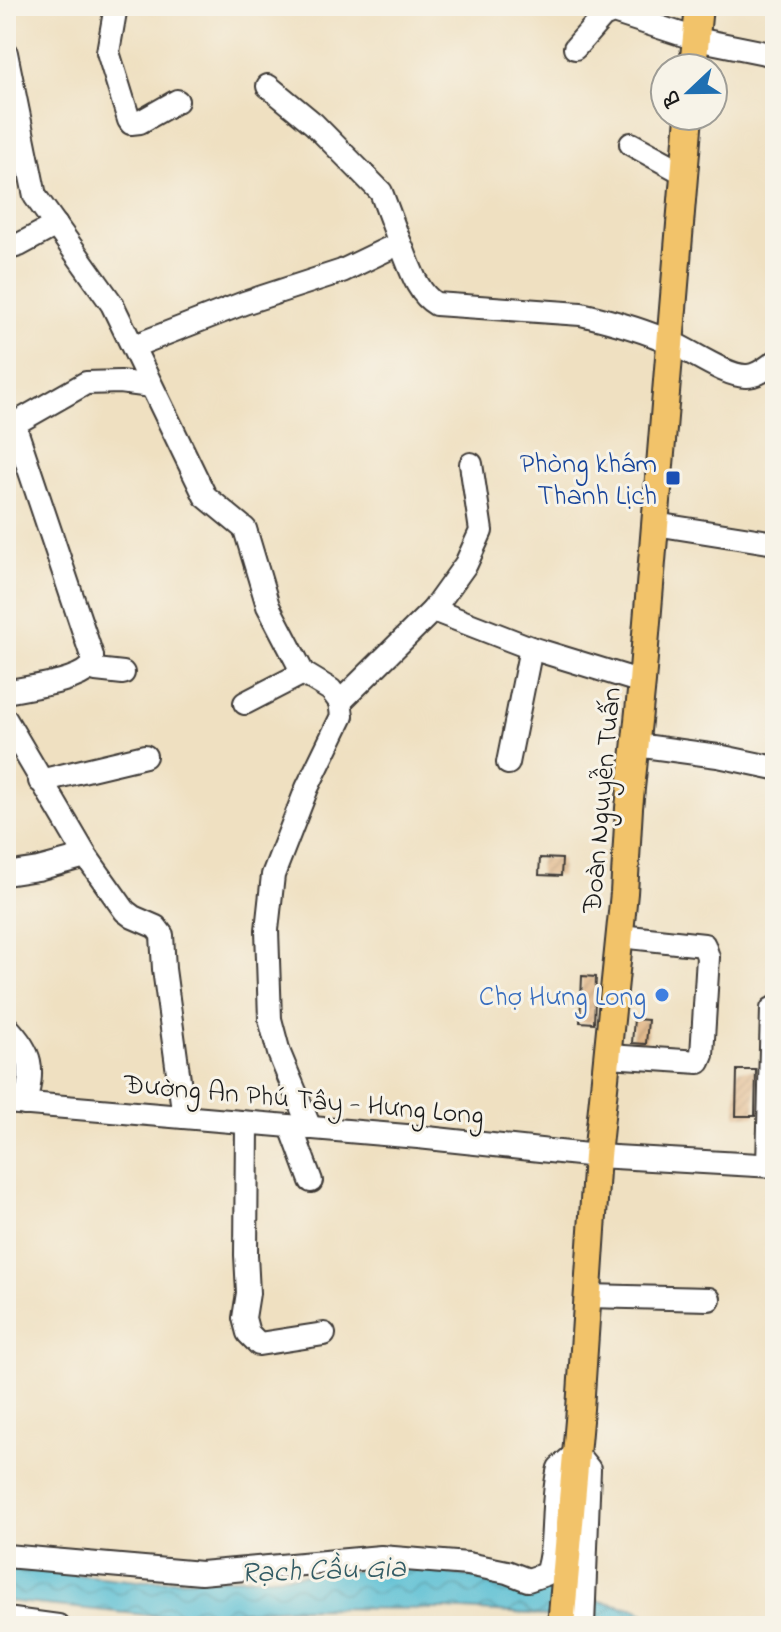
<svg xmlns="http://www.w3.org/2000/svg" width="781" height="1632" viewBox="0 0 781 1632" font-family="'Indie Flower',sans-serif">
	<defs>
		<pattern id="water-waves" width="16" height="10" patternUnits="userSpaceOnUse" patternTransform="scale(2)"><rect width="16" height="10" fill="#55bdd3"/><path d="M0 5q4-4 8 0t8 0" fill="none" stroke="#4699aa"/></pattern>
		<pattern id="building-hatch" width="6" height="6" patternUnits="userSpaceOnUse" patternTransform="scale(2)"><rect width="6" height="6" fill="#e0b586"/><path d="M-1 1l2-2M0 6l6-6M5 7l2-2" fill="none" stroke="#c09b73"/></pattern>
	</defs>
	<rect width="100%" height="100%" fill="#f7f3e8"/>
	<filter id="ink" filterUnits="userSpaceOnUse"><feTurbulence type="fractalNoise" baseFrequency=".0125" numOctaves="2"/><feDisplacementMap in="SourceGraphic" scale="16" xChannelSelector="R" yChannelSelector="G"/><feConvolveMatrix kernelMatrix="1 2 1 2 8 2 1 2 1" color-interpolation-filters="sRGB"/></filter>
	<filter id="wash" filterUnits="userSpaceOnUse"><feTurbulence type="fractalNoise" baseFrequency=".006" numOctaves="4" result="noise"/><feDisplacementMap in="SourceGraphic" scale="32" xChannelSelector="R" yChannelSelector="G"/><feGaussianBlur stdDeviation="1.8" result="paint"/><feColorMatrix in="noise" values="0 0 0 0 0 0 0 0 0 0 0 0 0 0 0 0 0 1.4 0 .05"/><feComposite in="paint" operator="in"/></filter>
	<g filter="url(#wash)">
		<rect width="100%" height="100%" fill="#efe0c1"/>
		<!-- water -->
		<path fill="url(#water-waves)" stroke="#386c78" stroke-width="2" d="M6 1567 137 1581 270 1577 410 1567 524 1585 636 1609 667 1626H601L530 1614 447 1609 297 1608 157 1616 6 1601Z"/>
		<g id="blocks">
			<!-- building -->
			<g fill="url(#building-hatch)">
				<path d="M540 858 562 859 561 876 539 875Z"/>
				<path d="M582 976 596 977 594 1023 580 1022Z"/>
				<path d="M634 1019 648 1020 646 1044 632 1043Z"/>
				<path d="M737 1070H756L755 1116H736Z"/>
			</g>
		</g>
	</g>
	<g filter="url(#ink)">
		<use href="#blocks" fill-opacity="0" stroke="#3c3935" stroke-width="2"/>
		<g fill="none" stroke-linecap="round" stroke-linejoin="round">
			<defs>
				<g id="minor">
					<path d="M116 6 108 52 129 120 131 123 140 122 177 101"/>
					<path d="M575 48 603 16 613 12 696 39 775 55"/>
					<path d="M6 53 35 196 112 304 205 496 245 529 268 606 303 673 331 690 340 702 342 716 307 788 273 875 267 930 270 1019 279 1053 310 1128"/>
					<path d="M631 144 684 173"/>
					<path d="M400 243C409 263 416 293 436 304L581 314C611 321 644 330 672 343 691 351 727 377 747 376 758 376 767 367 775 362"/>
					<path d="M6 249 19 245 56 225"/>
					<path d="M134 346 244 303 342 271 400 243 381 192 314 124 268 86"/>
					<path d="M655 524 775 543"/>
					<path d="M433 610 466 564 481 531 471 464"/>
					<path d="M90 667 96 670 123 673"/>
					<path d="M6 692C26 687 74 683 89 668 93 664 92 662 92 656L14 424 86 383 120 382 151 386"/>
					<path d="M340 702 433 610 531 648 642 682"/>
					<path d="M245 703 303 673"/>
					<path d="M6 720 86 856 125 911 133 917 156 927 162 935 164 969 184 1117"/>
					<path d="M636 745 718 756 775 768"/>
					<path d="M508 763 531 648"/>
					<path d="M40 781 145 756"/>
					<path d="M6 874 38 869 86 856"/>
					<path d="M6 1026C33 1054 34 1067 25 1104"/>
					<path d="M609 1056 699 1062 702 1055 708 957 704 945 620 936"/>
					<path d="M6 1102 418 1137 597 1156 775 1166"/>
					<path d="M247 1124 246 1255 248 1293 244 1318 248 1333 259 1344 324 1334"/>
					<path d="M291 1127 311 1181"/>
					<path d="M768 1165 772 1009"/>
					<path d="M588 1296 709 1299"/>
					<path d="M6 1556 201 1573 381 1557 468 1564 507 1572 528 1580 546 1574C557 1541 550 1504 559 1468L576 1453 589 1469 583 1626"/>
					<path d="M6 1619 58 1626"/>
				</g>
				<g id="major">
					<path d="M693 68 699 6"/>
					<path d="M561 1626 580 1409 597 1156 624 893 629 808 642 682 689 116"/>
				</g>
			</defs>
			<!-- minor casing -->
			<use href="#minor" stroke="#3c3935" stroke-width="26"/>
			<!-- major casing -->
			<use href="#major" stroke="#3c3935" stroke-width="30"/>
			<!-- minor -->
			<use href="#minor" stroke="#fff" stroke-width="22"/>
			<!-- major -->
			<use href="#major" stroke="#f2c36a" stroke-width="26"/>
		</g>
	</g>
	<!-- markers -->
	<rect fill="#1a4fb4" stroke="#f7f3e8" stroke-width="3" x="665" y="470" width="16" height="16" rx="4"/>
	<circle fill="#3f7fe0" stroke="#f7f3e8" stroke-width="3" cx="662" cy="995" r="8"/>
	<g text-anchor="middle" stroke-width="6" stroke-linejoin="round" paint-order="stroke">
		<!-- transit labels -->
		<g font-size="28" fill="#164399" stroke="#f7f3e8" text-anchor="end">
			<text x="657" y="472">Phòng khám<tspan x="657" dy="32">Thanh Lịch</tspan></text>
		</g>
		<!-- street labels -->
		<g font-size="28" fill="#1c1c1c" stroke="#f7f3e8">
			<text transform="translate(600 800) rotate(-85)" y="10">Đoàn Nguyễn Tuấn</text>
			<text transform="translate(304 1098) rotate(5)" y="10">Đường An Phú Tây - Hưng Long</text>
		</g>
		<!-- shop labels -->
		<g font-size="28" fill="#366cbe" stroke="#f7f3e8" text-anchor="end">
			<text x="646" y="1005">Chợ Hưng Long</text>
		</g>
		<!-- water labels -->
		<g font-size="30" font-style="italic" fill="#335c65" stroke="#f7f3e8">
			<text transform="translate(323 1569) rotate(-2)" y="10">Rạch Cầu Gia</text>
		</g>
	</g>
	<!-- margin -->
	<rect width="781" height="1632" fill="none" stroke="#f7f3e8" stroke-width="32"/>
	<!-- north arrow -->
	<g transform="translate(689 92) rotate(248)"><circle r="38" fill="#f7f3e8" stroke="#9f9d96" stroke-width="2"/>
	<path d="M0-6L14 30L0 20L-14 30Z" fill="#1f6fb2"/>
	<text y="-12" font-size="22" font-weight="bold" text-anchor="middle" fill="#1c1c1c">B</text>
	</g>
</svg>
